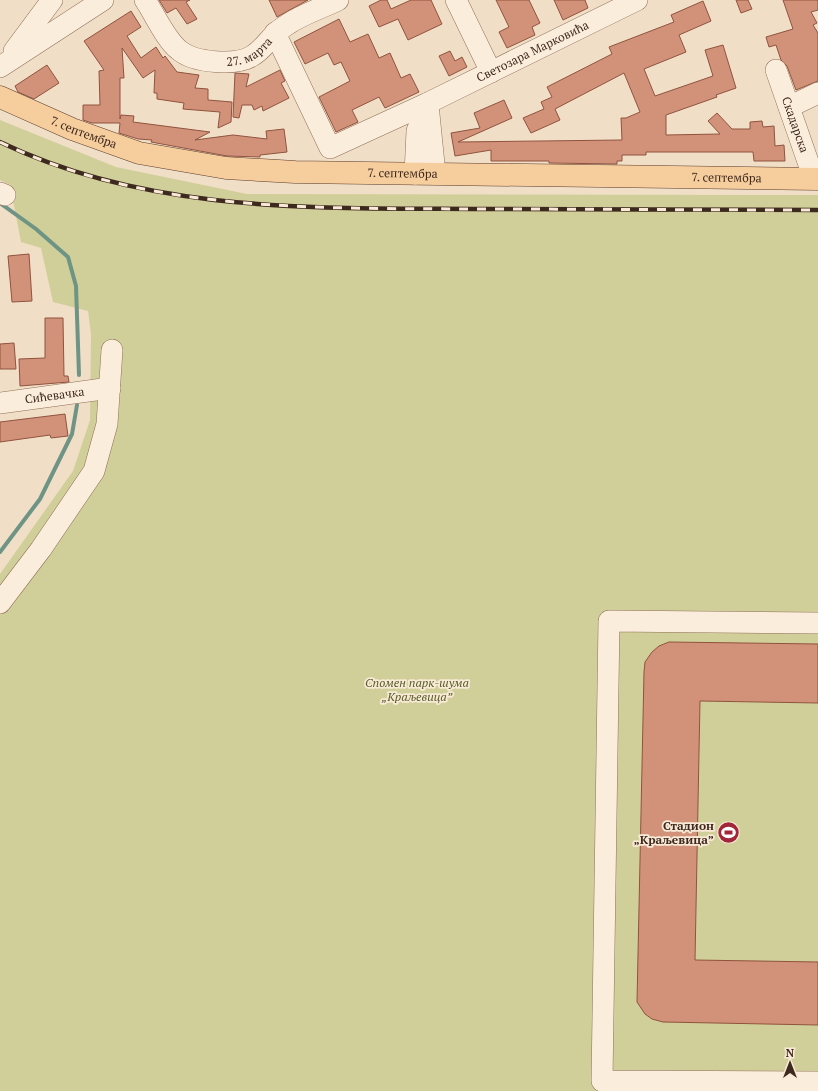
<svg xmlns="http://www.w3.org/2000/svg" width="818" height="1091" viewBox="0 0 818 1091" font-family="'PT Serif',serif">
	<rect width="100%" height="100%" fill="#f1dec6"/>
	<!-- green -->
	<path fill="#d1cf99" d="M0 120 116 167 247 194 818 195V1091H0V574L73 471 90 420 91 334 88 311 53 302 41 248 21 242 10 185 0 180Z"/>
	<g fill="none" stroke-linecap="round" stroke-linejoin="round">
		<!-- stream -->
		<g stroke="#6e9485" stroke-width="4">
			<path d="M0 203 36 229 68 257 76 286 79 375"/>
			<path d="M0 552 40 499 72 434 77 405"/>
		</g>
	</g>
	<!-- building -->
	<g fill="#d2927a" stroke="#90533e">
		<path d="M159 0H190L186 2 197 19 187 24 176 8 167 13Z"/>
		<path d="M269 0H308L277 17Z"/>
		<path d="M381 0H387L391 9 411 0H431L442 24 408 40 398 19 379 27 369 6Z"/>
		<path d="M496 0H529L540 23 532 27 535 35 507 48 499 32 509 27Z"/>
		<path d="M554 0H585L588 8 563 20Z"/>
		<path d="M736 0H748L752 9 741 13Z"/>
		<path d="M783 0H818V10L811 12 817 23 813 25 818 33V81L796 90 787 66 781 60 776 45 769 47 766 37 793 29Z"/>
		<path d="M703 1 711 21 679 35 686 52 644 69 655 96 713 76 705 50 723 45 736 88 716 95 717 97 666 115V135L720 134 708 121 717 113 732 129H750V122L762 121 763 127 774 126 775 146 784 145 785 161H754L753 152H646V155H622V161H617V164L549 163V161H491V150L455 156 451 133 480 128 474 113 504 100 512 118 458 142 622 140 621 118H626L640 112 624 73 555 109 560 120 531 133 523 118 544 109 541 102 552 97 547 87 612 54 609 47 674 22 671 15Z"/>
		<path d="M131 11 141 27 127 36 141 58 156 47 163 58 165 56 177 72 199 75 195 88 208 89V100L232 102 231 122 218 128 220 112 183 109 184 103 157 99V93H154L155 70 143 78 122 48 124 78H120V119L121 115 134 116 133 122 210 132 195 140 233 135 267 139 266 131 284 129 287 152 260 155V157L227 156 151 142 152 140 138 139 119 133 120 123H92L83 120V105H100L99 71 104 70 84 41Z"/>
		<path d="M339 19 350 42 368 34 379 58 390 53 401 78 410 74 419 92 385 108 379 97 352 110 358 122 336 132 319 97 350 81 341 62 334 65 328 53 305 64 294 42Z"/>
		<path d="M450 51 455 61 462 57 467 67 449 76 439 56Z"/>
		<path d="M47 65 59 83 34 99 18 92 15 86Z"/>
		<path d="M280 70 285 81 281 83 289 98 263 111 262 106 254 110 252 105H242L239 118 233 117 235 73 249 74 246 87Z"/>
		<path d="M29 254 32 301 12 302 8 256Z"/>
		<path d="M45 318H63L64 376H68L69 382 20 386 19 359 45 358Z"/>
		<path d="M14 343 16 369H0V344Z"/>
		<path d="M65 414 68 436 51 438 50 435 0 442V422Z"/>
		<path d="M669 642 818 644V703L700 701 695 960 818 962V1025L663 1022 652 1019 645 1014 637 1002 644 672 645 662 652 652 659 646Z"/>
	</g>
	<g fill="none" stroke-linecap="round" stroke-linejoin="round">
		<defs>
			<g id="minor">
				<path id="s1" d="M145 0C155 15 166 40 179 50 194 63 236 66 252 56 261 51 267 42 274 35 278 30 284 27 288 24 303 14 322 8 338 0"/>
				<path d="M456 0 491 72"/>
				<path id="s2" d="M275 33 330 148 428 103 637 0"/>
				<path d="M14 51 52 0"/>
				<path d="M0 67 103 0"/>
				<path id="s3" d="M776 70 814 179"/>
				<path d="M428 104 435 174"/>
				<path d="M789 107 818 93"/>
				<path d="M415 174 417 131 428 103"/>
				<path d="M0 193 5 195"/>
				<path id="s4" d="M0 403 110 388"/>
				<path d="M0 603 41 549 94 471 107 424 112 350"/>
				<path d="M818 623 609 621 602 1081 818 1082"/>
			</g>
			<g id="major">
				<path id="s5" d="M0 97 72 129 139 153 226 168 295 172 818 179"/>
			</g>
		</defs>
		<!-- minor casing -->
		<use href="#minor" stroke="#8f6f5a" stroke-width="22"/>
		<!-- major casing -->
		<use href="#major" stroke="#5c3d2e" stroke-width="23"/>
		<!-- minor -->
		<use href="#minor" stroke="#fbeddb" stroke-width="21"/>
		<!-- major -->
		<use href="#major" stroke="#f6cd9d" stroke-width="22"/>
		<defs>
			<path id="rail" d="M0 142C147 213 314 208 473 209 588 209 703 210 818 210"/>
		</defs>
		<!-- rail casing -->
		<use href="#rail" stroke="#3e291f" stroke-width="4.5"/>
		<!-- rail -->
		<use href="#rail" stroke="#f8ead7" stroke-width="3" stroke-dasharray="9" stroke-linecap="butt"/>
	</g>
	<!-- icons -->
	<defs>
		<symbol id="stadium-disc" viewBox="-11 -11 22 22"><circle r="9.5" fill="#a22639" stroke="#f8ead7"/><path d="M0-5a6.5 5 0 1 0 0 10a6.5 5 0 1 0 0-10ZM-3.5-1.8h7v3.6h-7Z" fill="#fff"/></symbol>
	</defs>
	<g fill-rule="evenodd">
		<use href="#stadium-disc" x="716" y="820" width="25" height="25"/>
	</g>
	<g text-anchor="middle" stroke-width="3.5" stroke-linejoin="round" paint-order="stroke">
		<!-- street labels -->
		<g font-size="12" fill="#3e291f" stroke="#f8ead7">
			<text dy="4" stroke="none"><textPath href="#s1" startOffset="136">27. марта</textPath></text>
			<text dy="4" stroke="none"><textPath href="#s2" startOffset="352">Светозара Марковића</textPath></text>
			<text dy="4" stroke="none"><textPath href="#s3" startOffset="58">Скадарска</textPath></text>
			<text dy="4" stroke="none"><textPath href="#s5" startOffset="91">7. септембра</textPath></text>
			<text dy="4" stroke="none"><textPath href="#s5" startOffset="415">7. септембра</textPath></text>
			<text dy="4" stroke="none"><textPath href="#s5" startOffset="739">7. септембра</textPath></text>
			<text dy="4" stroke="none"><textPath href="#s4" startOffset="55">Сићевачка</textPath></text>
		</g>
		<!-- park labels -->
		<g font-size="12" font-style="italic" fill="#565c24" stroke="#f8ead7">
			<text x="417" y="687">Спомен парк-шума<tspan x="417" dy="14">„Краљевица”</tspan></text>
		</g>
		<!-- poi labels -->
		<g font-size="12" font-weight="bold" fill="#3e291f" stroke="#f8ead7" text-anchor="end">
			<text x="714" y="830">Стадион<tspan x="714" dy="14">„Краљевица”</tspan></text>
		</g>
	</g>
	<!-- north arrow -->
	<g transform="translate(790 1063)" stroke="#f8ead7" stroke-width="3" paint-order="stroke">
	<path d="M0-3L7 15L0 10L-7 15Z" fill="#3e291f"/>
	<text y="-6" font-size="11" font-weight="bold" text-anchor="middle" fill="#3e291f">N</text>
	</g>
</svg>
